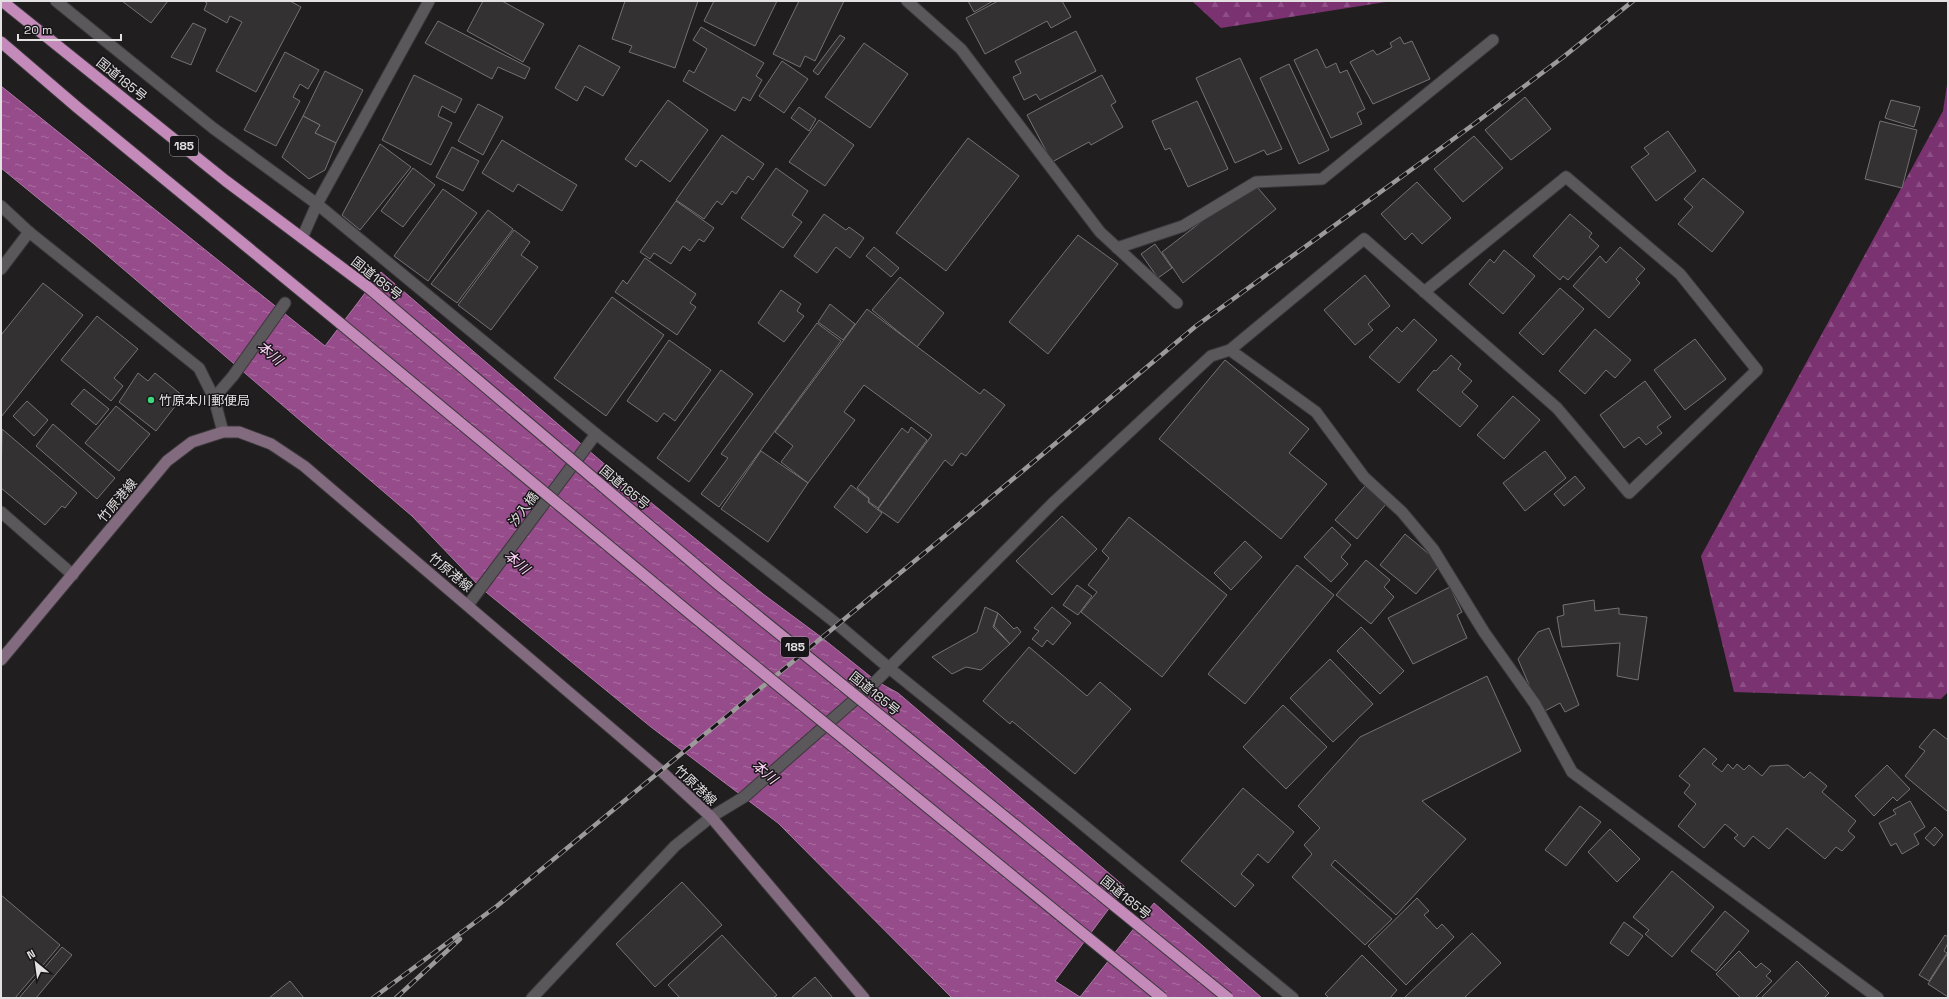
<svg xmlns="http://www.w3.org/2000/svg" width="1949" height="999" viewBox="0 0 1949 999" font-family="'Space Grotesk','Noto Sans JP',sans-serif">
	<defs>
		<pattern id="forest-firs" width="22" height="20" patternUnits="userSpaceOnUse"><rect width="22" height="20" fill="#7a3271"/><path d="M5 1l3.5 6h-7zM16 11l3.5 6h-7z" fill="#8d4f85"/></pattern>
		<pattern id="water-ripples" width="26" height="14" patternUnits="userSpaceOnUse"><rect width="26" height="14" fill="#964b8b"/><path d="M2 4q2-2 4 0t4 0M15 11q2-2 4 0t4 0" fill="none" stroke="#a96da0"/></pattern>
	</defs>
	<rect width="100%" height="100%" fill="#211e20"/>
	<!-- forest -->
	<g fill="url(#forest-firs)">
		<path d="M1192 1H1392L1221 28Z"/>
		<path d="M1948 78V692L1941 699 1734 692 1701 556 1943 111Z"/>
	</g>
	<!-- water -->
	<path fill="url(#water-ripples)" stroke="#ad78a5" d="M1 86 325 346 381 272 616 474 763 594 821 637 876 681 898 693 1125 887 1055 981 1080 997 1154 903 1262 998H952L778 823 651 727 481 588 412 516 94 244 1 168Z"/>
	<!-- building -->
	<g fill="#343133" stroke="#757174">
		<path d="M122 1H168L151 23Z"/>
		<path d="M204 1H290L301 7 256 92 216 71 242 22 230 16 227 23 204 10 207 3Z"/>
		<path d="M483 1H502L544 24 523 62 467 31Z"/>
		<path d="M625 1H698L675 68 629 52 632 46 612 39Z"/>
		<path d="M714 1H777L755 46 704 21Z"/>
		<path d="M799 1H844L815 61 805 56 800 67 773 54Z"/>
		<path d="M968 1H993L974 12Z"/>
		<path d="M998 1H1062L1071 17 1051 28 1047 21 985 54 966 18Z"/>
		<path d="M438 21 530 68 525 79 498 67 492 79 425 43Z"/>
		<path d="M193 23 206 29 191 65 171 57Z"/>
		<path d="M701 27 764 63 756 76 762 80 750 101 743 97 735 111 683 81 689 70 694 73 707 49 693 40Z"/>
		<path d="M1076 31 1096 71 1040 100 1036 94 1024 100 1013 77 1021 73 1015 61Z"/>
		<path d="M840 35 845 38 818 75 813 71Z"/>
		<path d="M1400 37 1404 44 1412 41 1430 79 1373 104 1350 62 1373 50 1377 55 1392 47 1390 43Z"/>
		<path d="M864 43 908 74 870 128 825 97Z"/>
		<path d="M579 45 620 67 603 96 585 86 577 101 555 88Z"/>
		<path d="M1317 49 1326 68 1336 63 1340 73 1347 70 1365 109 1357 113 1362 124 1331 138 1294 60Z"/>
		<path d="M285 52 319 70 308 89 300 84 293 97 300 101 276 146 244 130Z"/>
		<path d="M1240 58 1282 149 1267 155 1264 150 1235 163 1196 78Z"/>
		<path d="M782 61 808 79 784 113 759 96Z"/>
		<path d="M1289 64 1329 150 1299 164 1260 78Z"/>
		<path d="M325 71 363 90 336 143 315 133 320 125 303 116Z"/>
		<path d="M414 75 462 99 455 113 442 106 438 116 452 123 431 165 382 140Z"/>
		<path d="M1102 75 1116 102 1111 105 1123 127 1091 145 1089 142 1052 162 1027 115Z"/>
		<path d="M1525 97 1551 129 1511 160 1485 130Z"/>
		<path d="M668 100 708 130 670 182 641 160 636 167 625 159Z"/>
		<path d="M1891 100 1920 107 1914 127 1885 118Z"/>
		<path d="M1197 101 1228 169 1188 187 1170 148 1165 150 1152 121Z"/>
		<path d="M478 104 503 117 483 155 458 141Z"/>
		<path d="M799 107 816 119 809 131 791 118Z"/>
		<path d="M303 116 320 125 315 133 336 143 325 170 309 179 282 157Z"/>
		<path d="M819 120 854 145 825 186 789 162Z"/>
		<path d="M1880 121 1917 130 1902 188 1865 179Z"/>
		<path d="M1668 131 1696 171 1656 201 1631 167 1649 154 1644 148Z"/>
		<path d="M722 135 764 164 753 180 748 176 736 194 732 191 722 205 717 201 704 219 676 200Z"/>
		<path d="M1474 136 1503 168 1463 202 1434 169Z"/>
		<path d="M968 138 1019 176 946 271 896 233Z"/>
		<path d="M502 140 577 185 562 211 518 184 513 192 482 173Z"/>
		<path d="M380 144 411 167 360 230 342 215Z"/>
		<path d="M452 147 479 161 463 191 436 177Z"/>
		<path d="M413 168 435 185 403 227 381 211Z"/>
		<path d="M776 168 808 191 792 215 802 222 783 248 741 218Z"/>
		<path d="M1703 178 1744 212 1712 252 1678 224 1693 207 1684 199Z"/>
		<path d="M1417 182 1451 218 1422 244 1412 233 1405 240 1381 214Z"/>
		<path d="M1258 188 1276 209 1183 283 1162 252 1214 212 1249 190Z"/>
		<path d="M443 189 477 213 428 281 394 256Z"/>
		<path d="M676 201 714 228 704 242 699 239 690 251 683 246 671 264 654 253 650 259 640 252Z"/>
		<path d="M488 210 513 229 457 303 431 284Z"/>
		<path d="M824 214 846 230 849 227 864 238 850 258 836 247 817 273 794 256Z"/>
		<path d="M1570 214 1592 233 1589 237 1599 246 1568 280 1563 276 1560 280 1533 256Z"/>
		<path d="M514 230 530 242 521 255 538 267 491 330 458 305Z"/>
		<path d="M1078 235 1118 264 1048 354 1009 322Z"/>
		<path d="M1155 244 1172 268 1158 278 1141 254Z"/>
		<path d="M874 247 899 268 891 277 866 256Z"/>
		<path d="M1620 247 1645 269 1636 279 1640 283 1609 318 1573 286 1600 256 1606 263Z"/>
		<path d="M1504 250 1535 276 1503 314 1469 284 1490 259 1494 263Z"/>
		<path d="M645 258 696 294 690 303 696 307 677 335 615 292 623 280 627 284Z"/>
		<path d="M1365 275 1390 306 1368 324 1373 330 1355 345 1324 310Z"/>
		<path d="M900 277 944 313 917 347 872 310Z"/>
		<path d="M43 283 83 315 1 417V335Z"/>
		<path d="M1560 288 1584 309 1543 355 1519 333Z"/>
		<path d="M781 290 801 304 797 311 804 316 784 342 758 323Z"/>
		<path d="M612 297 664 335 606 416 554 378Z"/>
		<path d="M830 304 855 324 843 340 818 322Z"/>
		<path d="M867 309 980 394 984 389 1005 405 966 456 961 453 952 466 945 460 898 523 878 509 932 435 864 385 844 412 855 420 808 483 781 462 793 446 775 432Z"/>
		<path d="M97 316 138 349 114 378 123 386 111 401 61 360Z"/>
		<path d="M1414 319 1437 340 1399 383 1369 357 1397 327 1402 332Z"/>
		<path d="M817 323 841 341 719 507 701 494 728 458 721 454Z"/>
		<path d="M1595 329 1631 360 1615 378 1606 370 1585 394 1559 371Z"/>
		<path d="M1695 339 1726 379 1685 410 1654 370Z"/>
		<path d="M669 340 711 370 675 421 664 413 657 422 627 401Z"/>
		<path d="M1451 355 1461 364 1458 369 1472 381 1462 392 1478 406 1460 427 1417 390 1434 370 1436 371Z"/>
		<path d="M1225 360 1309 429 1289 453 1327 484 1281 539 1159 439Z"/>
		<path d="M721 370 753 394 689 482 657 458Z"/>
		<path d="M138 373 148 381 155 373 183 396 156 431 119 402Z"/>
		<path d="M1645 381 1671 417 1657 427 1662 433 1646 445 1639 437 1624 448 1600 415Z"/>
		<path d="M84 389 109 409 96 425 71 404Z"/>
		<path d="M1513 396 1540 420 1504 459 1477 435Z"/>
		<path d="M27 401 48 420 34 436 13 416Z"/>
		<path d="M116 406 150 434 119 471 85 443Z"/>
		<path d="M53 424 115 478 97 499 36 446Z"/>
		<path d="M911 427 927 440 878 508 869 502V498L857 488 902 428 908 433Z"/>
		<path d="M2 429 77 493 65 508 62 506 45 525 1 488Z"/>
		<path d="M761 451 808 483 768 542 721 509Z"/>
		<path d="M1545 451 1566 478 1525 511 1503 483Z"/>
		<path d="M1575 476 1585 488 1564 506 1554 494Z"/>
		<path d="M851 485 869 499 868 502 882 513 867 533 834 507Z"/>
		<path d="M1365 486 1386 504 1357 539 1335 520Z"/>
		<path d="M1062 516 1097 549 1052 595 1016 561Z"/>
		<path d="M1129 517 1227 595 1162 677 1081 612 1097 592 1088 585 1109 558 1102 551Z"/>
		<path d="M1332 527 1351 545 1341 557 1348 564 1331 582 1304 557Z"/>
		<path d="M1405 534 1441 564 1416 594 1380 565Z"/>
		<path d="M1245 541 1262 557 1231 590 1214 573Z"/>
		<path d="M1366 560 1390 580 1384 587 1394 597 1371 624 1336 595Z"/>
		<path d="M1297 565 1334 595 1245 704 1208 674Z"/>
		<path d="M1077 585 1092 596 1078 615 1063 605Z"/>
		<path d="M1450 587 1462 612 1457 615 1467 638 1413 664 1388 618Z"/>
		<path d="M1594 600 1595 611 1619 608V614L1647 617 1638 680 1617 676 1620 643 1562 647 1557 617 1564 615 1563 605Z"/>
		<path d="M985 607 998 613 993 627 1010 644 981 670 966 667 952 674 932 657 977 632Z"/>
		<path d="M1052 607 1071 623 1053 645 1047 640 1042 647 1032 639 1039 631 1034 628Z"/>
		<path d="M998 613 1014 629 1017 627 1021 632 1010 644 994 626Z"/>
		<path d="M1361 627 1404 671 1380 694 1337 651Z"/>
		<path d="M1549 628 1579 705 1565 712 1560 703 1541 713 1518 659 1538 632Z"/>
		<path d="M1029 647 1087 696 1100 682 1131 709 1075 774 1012 721 1010 724 983 701Z"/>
		<path d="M1330 659 1373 704 1333 742 1290 698Z"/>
		<path d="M1487 676 1521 751 1422 801 1466 839 1396 915 1335 860 1331 865 1392 919 1365 945 1292 877 1312 854 1304 845 1320 828 1298 806 1360 737Z"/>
		<path d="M1283 705 1327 747 1286 789 1243 747Z"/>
		<path d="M1934 729 1948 740V809L1947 811 1905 776 1925 751 1919 747Z"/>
		<path d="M1704 748 1717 759 1712 764 1722 772 1728 764 1733 769 1737 764 1744 770 1749 765 1762 776 1770 766 1788 765 1804 778 1810 772 1827 786 1822 792 1856 821 1848 831 1855 837 1842 851 1836 847 1825 859 1787 828 1769 849 1753 836 1744 847 1734 838 1738 835 1725 824 1704 848 1678 826 1696 804 1684 793 1690 785 1679 776Z"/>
		<path d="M1887 765 1910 789 1897 801 1893 797 1874 816 1855 796Z"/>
		<path d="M1243 788 1294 832 1268 863 1258 854 1241 874 1254 885 1235 907 1181 861Z"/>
		<path d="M1910 801 1925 827 1914 834 1919 844 1902 854 1896 843 1891 846 1879 823 1896 814 1893 810Z"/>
		<path d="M1580 806 1601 822 1566 866 1545 850Z"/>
		<path d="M1935 827 1943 835 1934 846 1925 838Z"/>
		<path d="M1610 829 1640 859 1617 882 1588 852Z"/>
		<path d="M1672 871 1714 907 1672 957 1645 934 1649 930 1633 917Z"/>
		<path d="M682 882 722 925 655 987 616 944Z"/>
		<path d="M1 895 60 945 15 998H1Z"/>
		<path d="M1417 898 1429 911 1424 915 1437 929 1442 924 1454 937 1406 985 1368 946Z"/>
		<path d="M1725 911 1749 931 1716 971 1691 951Z"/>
		<path d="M1624 922 1643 936 1628 956 1610 943Z"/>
		<path d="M1472 933 1501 963 1464 998H1404Z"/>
		<path d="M722 935 777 995 773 998H680L668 985Z"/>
		<path d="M1945 935 1948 937V943L1944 951 1947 953 1929 981 1919 975Z"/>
		<path d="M62 947 72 955 36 998H19Z"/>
		<path d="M1739 951 1756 968 1761 963 1771 971 1766 976 1772 981 1755 998H1741L1716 974Z"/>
		<path d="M1948 953V997L1928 984Z"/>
		<path d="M1362 955 1397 990 1390 998H1329L1325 994Z"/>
		<path d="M1797 961 1829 993 1824 998H1761Z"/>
		<path d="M815 977 833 998H791Z"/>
		<path d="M290 981 304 998H269Z"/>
	</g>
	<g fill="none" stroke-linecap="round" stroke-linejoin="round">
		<defs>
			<path id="pedestrian" d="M214 398 233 376 285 303"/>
			<g id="minor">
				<path d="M56 1 213 128 317 204 596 434"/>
				<path d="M907 1 961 49 1100 232 1177 303"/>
				<path d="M1 206 29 232 199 368 214 398 223 432"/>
				<path d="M302 238 317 204 429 1"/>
				<path d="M1117 248 1183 226 1256 182 1322 179 1493 40"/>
				<path d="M1 269 29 232"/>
				<path d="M1230 350 1364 239 1372 246 1557 408 1629 493 1757 370 1680 274 1566 177 1424 292"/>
				<path d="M1 512 73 575"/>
				<path d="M468 605 596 434 837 624 889 668 1070 814 1293 998"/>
				<path d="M711 817 744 797 876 681 1054 502 1211 356 1230 350 1316 412 1364 477 1402 512 1433 549 1484 632 1535 704 1572 772 1878 998"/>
			</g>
			<path id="tertiary" d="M532 998 675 846 711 817"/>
			<path id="secondary" d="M1 660 167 461 192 442 223 432H239L271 444 304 466 661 771 711 817 864 998"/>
			<g id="trunk">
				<path d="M2 1 226 181 369 288"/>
				<path d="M1 42 78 108 341 324"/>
			</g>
		</defs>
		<!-- pedestrian casing -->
		<use href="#pedestrian" stroke="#3a383a" stroke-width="13"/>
		<!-- minor casing -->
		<use href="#minor" stroke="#3a383a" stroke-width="13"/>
		<!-- tertiary casing -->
		<use href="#tertiary" stroke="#3a383a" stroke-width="13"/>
		<!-- secondary casing -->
		<use href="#secondary" stroke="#3a383a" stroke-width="13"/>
		<!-- trunk casing -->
		<use href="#trunk" stroke="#3a383a" stroke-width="13"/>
		<!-- pedestrian -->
		<use href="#pedestrian" stroke="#5b585b" stroke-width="11"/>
		<!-- minor -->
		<use href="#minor" stroke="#5b585b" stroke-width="11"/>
		<!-- tertiary -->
		<use href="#tertiary" stroke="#5b585b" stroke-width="11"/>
		<!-- secondary -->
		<use href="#secondary" stroke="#826b7e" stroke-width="11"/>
		<!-- trunk -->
		<use href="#trunk" stroke="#c38aba" stroke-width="11"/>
		<defs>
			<g id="rail">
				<path d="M373 998 497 906 940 540 1196 326 1470 127 1562 58 1633 1"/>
				<path d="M396 998 460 939"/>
			</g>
		</defs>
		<!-- rail casing -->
		<use href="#rail" stroke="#9c9a9b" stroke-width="4.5"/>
		<!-- rail -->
		<use href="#rail" stroke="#171517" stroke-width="3" stroke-dasharray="9" stroke-linecap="butt"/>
		<defs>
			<g id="trunk-bridge">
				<path d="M369 288 718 584 1228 998"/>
				<path d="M341 324 692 615 1162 998"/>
			</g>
		</defs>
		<!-- trunk-bridge casing -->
		<use href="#trunk-bridge" stroke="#3a383a" stroke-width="13" stroke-linecap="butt"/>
		<!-- trunk-bridge -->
		<use href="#trunk-bridge" stroke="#c38aba" stroke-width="11"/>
	</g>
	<!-- markers -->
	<circle fill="#3fd77d" stroke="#171517" stroke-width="1.5" cx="151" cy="400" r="4"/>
	<g text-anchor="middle" stroke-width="3" stroke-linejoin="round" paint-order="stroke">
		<!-- shield labels -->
		<g fill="#171517" stroke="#a6a4a5" stroke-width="1">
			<rect x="170" y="136" width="28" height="20" rx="3"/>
			<rect x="781" y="637" width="28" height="20" rx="3"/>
		</g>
		<g font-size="12" font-weight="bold" fill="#e3e1e2">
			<text x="184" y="150">185</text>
			<text x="795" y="651">185</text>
		</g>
		<!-- street labels -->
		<g font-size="13" fill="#e3e1e2" stroke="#171517">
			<text transform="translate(122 79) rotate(39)" y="5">国道185号</text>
			<text transform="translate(377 278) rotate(38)" y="5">国道185号</text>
			<text transform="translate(625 487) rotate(40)" y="5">国道185号</text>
			<text transform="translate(117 500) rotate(-50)" y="5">竹原港線</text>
			<text transform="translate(523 509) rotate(-53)" y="5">汐入橋</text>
			<text transform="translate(451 572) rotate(40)" y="5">竹原港線</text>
			<text transform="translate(875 693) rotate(39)" y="5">国道185号</text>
			<text transform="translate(696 785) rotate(43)" y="5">竹原港線</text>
			<text transform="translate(1126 897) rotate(39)" y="5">国道185号</text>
		</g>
		<!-- poi labels -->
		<g font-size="13" fill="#e3e1e2" stroke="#171517" text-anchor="start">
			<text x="159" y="405">竹原本川郵便局</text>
		</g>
		<!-- water labels -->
		<g font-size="14" font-style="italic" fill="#fdd3f5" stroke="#171517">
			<text transform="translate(270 353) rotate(40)" y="5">本川</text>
			<text transform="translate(517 562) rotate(40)" y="5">本川</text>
			<text transform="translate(765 772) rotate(40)" y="5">本川</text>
		</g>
	</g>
	<!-- border -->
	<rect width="1949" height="999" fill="none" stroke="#e3e1e2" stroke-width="4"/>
	<!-- north arrow -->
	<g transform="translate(36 963) rotate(331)" stroke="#171517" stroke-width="3" paint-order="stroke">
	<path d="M0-3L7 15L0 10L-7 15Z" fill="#e3e1e2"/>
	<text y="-6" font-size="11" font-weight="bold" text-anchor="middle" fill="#e3e1e2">N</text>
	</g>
	<!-- scale -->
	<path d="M18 34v6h103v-6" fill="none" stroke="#e3e1e2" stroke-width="2"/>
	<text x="24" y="34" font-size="12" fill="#e3e1e2" stroke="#171517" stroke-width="3" paint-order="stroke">20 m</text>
</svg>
